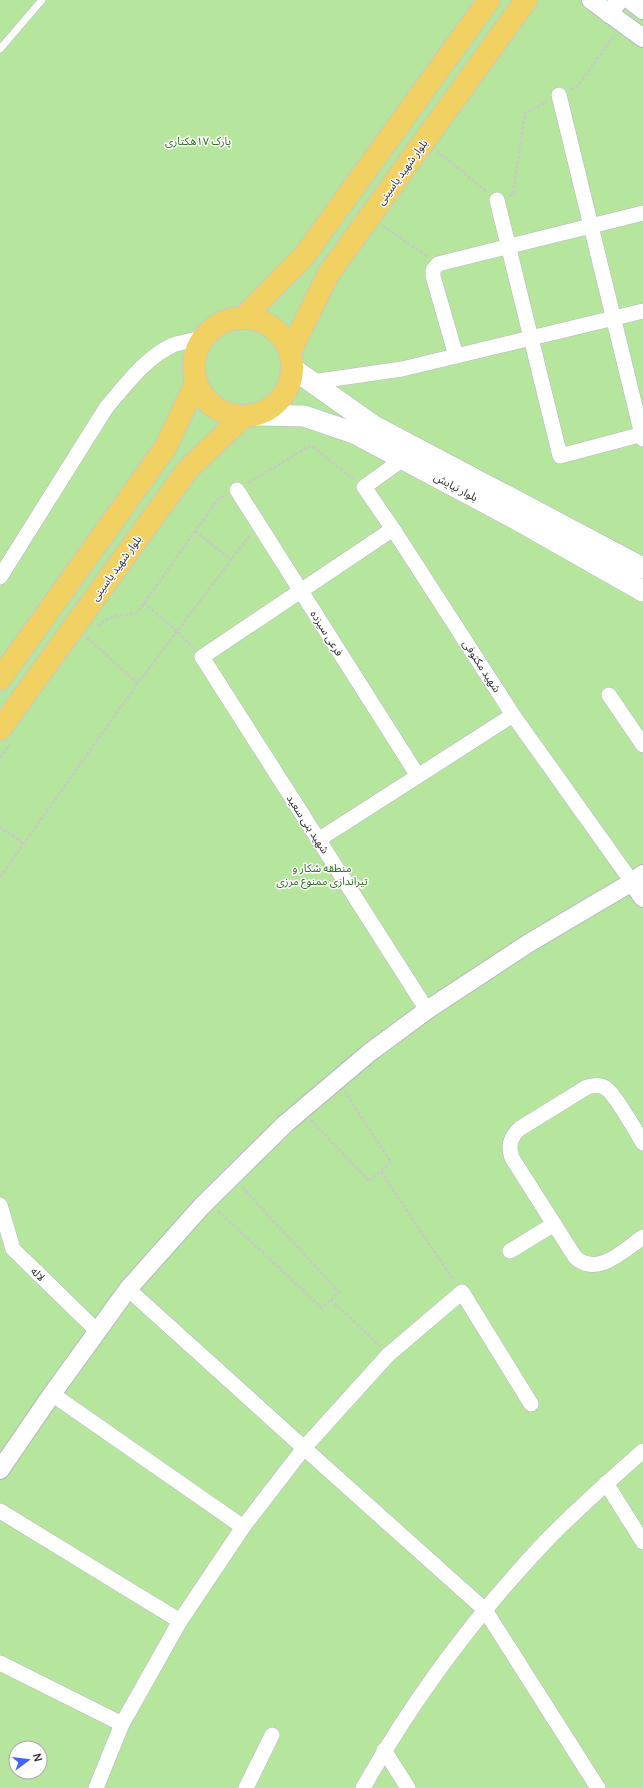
<svg xmlns="http://www.w3.org/2000/svg" width="643" height="1788" viewBox="0 0 643 1788" font-family="Manrope,'Noto Sans Arabic',sans-serif">
	<rect width="100%" height="100%" fill="#efe9e1"/>
	<!-- green -->
	<path fill="#b6e59e" fill-rule="evenodd" d="M0 0H643V1788H0ZM16 1748H40V1772H16Z"/>
	<g fill="none" stroke-linecap="round" stroke-linejoin="round">
		<defs>
			<path id="service" d="M0 49 42 0"/>
			<g id="minor">
				<path d="M559 95 643 439"/>
				<path d="M497 200 560 456 643 434"/>
				<path d="M456 356 433 276V270L438 264 643 213"/>
				<path d="M312 382 402 369 643 311"/>
				<path d="M403 459 364 487 393 529 513 715 632 882"/>
				<path d="M237 490 418 776"/>
				<path d="M393 529 202 657 427 1010"/>
				<path d="M0 577 106 408C124 387 147 356 173 345 182 342 193 340 203 338"/>
				<path d="M609 695 643 745"/>
				<path d="M318 840 513 715"/>
				<path d="M643 1143C635 1130 618 1099 608 1090 602 1084 595 1085 587 1087L519 1129C510 1138 508 1146 512 1158L575 1257C597 1278 624 1250 643 1237"/>
				<path d="M0 1205 13 1249 97 1331"/>
				<path d="M510 1251 554 1224"/>
				<path d="M128 1289 304 1448 485 1610 598 1788"/>
				<path d="M52 1394 243 1527"/>
				<path d="M606 1483 643 1542"/>
				<path d="M0 1511 180 1621"/>
				<path d="M0 1663 122 1724 180 1621 243 1527 304 1448 388 1355 462 1292 531 1404"/>
				<path d="M384 1750 408 1788"/>
				<path d="M96 1788 122 1724"/>
				<path d="M246 1788 272 1735"/>
				<path d="M363 1788C413 1699 475 1616 545 1542 576 1510 610 1480 643 1451"/>
			</g>
			<g id="tertiary">
				<path d="M591 0 643 38"/>
				<path d="M630 0 643 10"/>
				<path d="M609 14 619 0"/>
				<path d="M632 882 643 898"/>
				<path d="M0 1470 52 1394 128 1289 201 1207 285 1124 369 1053 427 1010 529 943 632 882 643 874"/>
			</g>
			<g id="secondary">
				<path d="M292 368 374 426 643 568"/>
				<path d="M258 415 304 416 354 433 516 519 643 591"/>
			</g>
			<g id="primary">
				<circle cx="243" cy="367" r="49"/>
				<path d="M243 318 304 256 489 0"/>
				<path d="M290 352 329 273 526 0"/>
				<path d="M0 679 165 448 196 383"/>
				<path d="M0 729 188 469 243 417"/>
			</g>
		</defs>
		<!-- service casing -->
		<use href="#service" stroke="#b4b7c1" stroke-width="8"/>
		<!-- minor casing -->
		<use href="#minor" stroke="#b4b7c1" stroke-width="16"/>
		<!-- tertiary casing -->
		<use href="#tertiary" stroke="#b4b7c1" stroke-width="20"/>
		<!-- secondary casing -->
		<use href="#secondary" stroke="#b4b7c1" stroke-width="22"/>
		<!-- primary casing -->
		<use href="#primary" stroke="#c9c9c9" stroke-width="24"/>
		<!-- path -->
		<g stroke="#c9c9c9" stroke-width="2.5" stroke-dasharray="3 2" stroke-linecap="butt">
			<path d="M571 89 578 86 615 34"/>
			<path d="M437 151 487 192"/>
			<path d="M509 196 513 194 525 113 547 102"/>
			<path d="M383 226 428 257"/>
			<path d="M248 483 306 448 312 446 353 479"/>
			<path d="M195 531 232 560"/>
			<path d="M144 603 177 631 193 648"/>
			<path d="M98 626C108 615 123 615 137 613L218 499 226 495"/>
			<path d="M87 638 138 683 250 535"/>
			<path d="M0 758 10 744"/>
			<path d="M0 827 24 844"/>
			<path d="M0 877 138 683"/>
			<path d="M311 1120 369 1181 391 1162 345 1092"/>
			<path d="M381 1172 454 1281"/>
			<path d="M218 1211 322 1308 339 1292 242 1187"/>
			<path d="M331 1300 380 1346"/>
		</g>
		<!-- service -->
		<use href="#service" stroke="#fff" stroke-width="7"/>
		<!-- minor -->
		<use href="#minor" stroke="#fff" stroke-width="15"/>
		<!-- tertiary -->
		<use href="#tertiary" stroke="#fff" stroke-width="18"/>
		<!-- secondary -->
		<use href="#secondary" stroke="#fff" stroke-width="21"/>
		<!-- primary -->
		<use href="#primary" stroke="#f2d163" stroke-width="22"/>
	</g>
	<g text-anchor="middle" stroke-width="3" stroke-linejoin="round" paint-order="stroke">
		<!-- park labels -->
		<g font-size="11" fill="#2c6e1b" stroke="#fff">
			<text x="198" y="145">پارک ۱۷هکتاری</text>
			<text x="322" y="872">منطقه شکار و<tspan x="322" dy="13">تیراندازی ممنوع مرزی</tspan></text>
		</g>
		<!-- street labels -->
		<g font-size="11" fill="#2e2e2e" stroke="#fff">
			<text transform="translate(402 172) rotate(-54)" y="4">بلوار شهید یاسینی</text>
			<text transform="translate(456 487) rotate(28)" y="4">بلوار نیایش</text>
			<text transform="translate(116 568) rotate(-54)" y="4">بلوار شهید یاسینی</text>
			<text transform="translate(327 633) rotate(58)" y="4">فرعی سیزده</text>
			<text transform="translate(482 666) rotate(57)" y="4">شهید مکتوفی</text>
			<text transform="translate(308 824) rotate(57)" y="4">شهید بنی سعید</text>
			<text transform="translate(38 1274) rotate(44)" y="4">لاله</text>
		</g>
	</g>
	<!-- north arrow -->
	<g transform="translate(28 1760) rotate(75)"><circle r="19" fill="#ffffff" stroke="#ababab"/>
	<path d="M0-3L7 15L0 10L-7 15Z" fill="#4264fb"/>
	<text y="-6" font-size="11" font-weight="bold" text-anchor="middle" fill="#2e2e2e">N</text>
	</g>
</svg>
